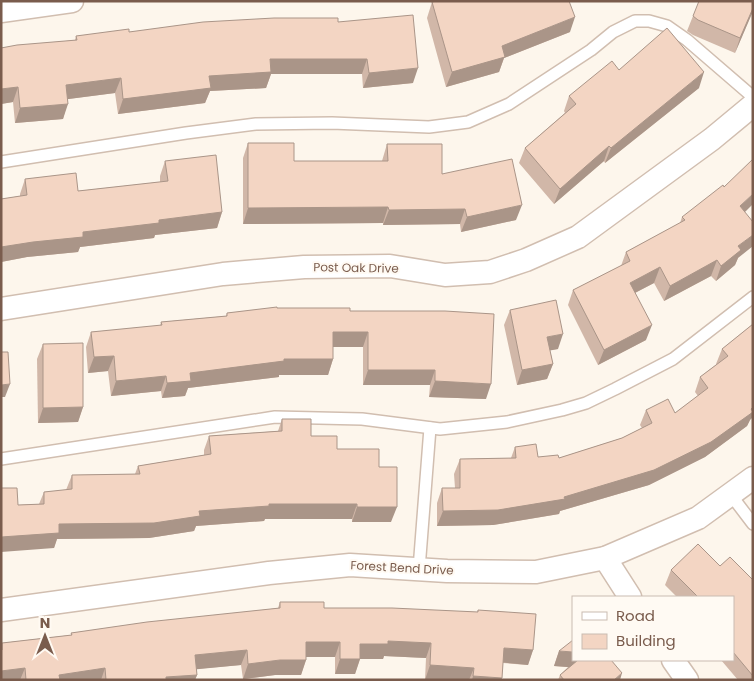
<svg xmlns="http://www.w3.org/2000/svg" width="754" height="681" viewBox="0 0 754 681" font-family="Poppins,sans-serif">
	<rect width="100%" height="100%" fill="#fdf6ec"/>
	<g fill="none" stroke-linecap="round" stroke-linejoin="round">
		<defs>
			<g id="service">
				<path d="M1 162 186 133 256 124 332 123 429 127 468 122 509 104 591 50 613 32 635 21H649L667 26 687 40 753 97"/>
				<path d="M1 459 275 417 362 419 440 429 507 422 562 410 586 403 615 389 673 359 753 297"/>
				<path d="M731 495 753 524"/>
				<path d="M419 569 430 428"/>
			</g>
			<g id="minor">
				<path d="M1 11 72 1"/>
				<path d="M1 309 223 274 304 267 390 266 445 275 490 272 526 260 578 237 712 139 753 105"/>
				<path d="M605 558 630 597"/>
				<path d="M1 610 269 573 350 565 447 571 536 572 605 558 698 518 753 478"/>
				<path d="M673 660 687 680"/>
			</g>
		</defs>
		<!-- service casing -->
		<use href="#service" stroke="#d1beb0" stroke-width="14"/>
		<!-- minor casing -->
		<use href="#minor" stroke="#d1beb0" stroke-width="25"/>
		<!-- service -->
		<use href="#service" stroke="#fff" stroke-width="11"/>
		<!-- minor -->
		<use href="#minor" stroke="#fff" stroke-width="22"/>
	</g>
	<!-- wall -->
	<g fill="#d1b7a8">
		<path d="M753 1V11L735 53 693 35 687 31 693 16Z"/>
		<path d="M432 2 570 32 504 58 499 72 446 87 427 18Z"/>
		<path d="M338 22 413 83 363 88 362 74H271L266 88 210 91 205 103 118 114 115 93 68 99 63 119 15 123 13 102 1 104V48L75 40 76 36 129 32Z"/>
		<path d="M619 70 699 88 605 163 604 161 554 204 519 163 525 148 565 113 564 111 569 96Z"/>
		<path d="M248 143 294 161H382L387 144 442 174 516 220 461 232 460 224 383 225V223L243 224V158Z"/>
		<path d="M165 161 222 212 217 228 155 235 154 238 80 247 78 252 27 257 1 262V199L20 196V194L25 179 78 191 160 182V176Z"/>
		<path d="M744 212 738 258 735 265 716 281 711 276 664 301 654 283 635 293 646 340 598 365 568 305 573 290 621 266 626 252 680 223 682 217Z"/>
		<path d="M277 308 350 311 486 399 429 397 430 385H363V347H333V359L328 375H279V377L188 388 185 396 162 398 161 391 111 396 108 371 88 373 86 347 91 332 160 326 161 322 226 316 227 313Z"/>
		<path d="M510 310 558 349 550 350 553 364 547 379 517 385 504 325Z"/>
		<path d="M753 324 750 420 747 426 705 457 649 485 560 511 559 514 493 525 437 526V503L442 488H455L454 474 460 459 511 458 515 447 538 457 559 458 622 438 642 428 640 425 646 410 675 413 698 396 695 392 700 377 717 364H716L722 349Z"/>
		<path d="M43 344 83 407 78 422 38 423 37 359Z"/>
		<path d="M282 419 311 436 337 449 379 467 391 522H352V519H265L264 521 196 526 194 531 149 538 57 539 54 548 18 505 39 504 44 492 66 490 72 475 135 474 138 466 204 455V450L209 436 278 431Z"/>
		<path d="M720 566 753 580V680H738L721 660H733V597H677L665 585 671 570Z"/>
		<path d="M280 602 324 608 477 612 478 610 533 650 528 665 503 663 501 680H425L426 658 384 656 383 659H360L355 674H335V657H306V660L301 675H275L243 679 241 665 196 669 197 675 195 680H1L2 643 71 635V633L278 608Z"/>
		<path d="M559 651 620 680H558L560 675 568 667 554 666Z"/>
	</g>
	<!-- shaded-wall -->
	<g fill="#aa9588">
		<path d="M753 8V11L735 53 740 38Z"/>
		<path d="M575 17 570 32 504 58 499 72 446 87 452 72 502 46Z"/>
		<path d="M270 59H367L362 74H271L266 88 210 91 205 103 118 114 123 99Z"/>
		<path d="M418 68 413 83 363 88 369 73Z"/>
		<path d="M704 72 699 88 605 163 611 148Z"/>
		<path d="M121 78 115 93 61 100 66 85Z"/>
		<path d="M18 87 13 102 1 104V89Z"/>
		<path d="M68 104 63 119 15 123 20 108Z"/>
		<path d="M609 146 604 161 554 204 560 189Z"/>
		<path d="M753 194V204L735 222 740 206Z"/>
		<path d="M522 205 516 220 461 232 467 217Z"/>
		<path d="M388 207 383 223 243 224 248 208Z"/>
		<path d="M465 209 460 224 383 225 389 210Z"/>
		<path d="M222 212 217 228 155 235 154 238 80 247 78 252 27 257 1 262V247L83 232 159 220Z"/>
		<path d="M753 235V246L738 258 735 265 716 281 721 266 738 246Z"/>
		<path d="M717 260 711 276 664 301 670 286Z"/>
		<path d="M660 267 654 283 625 298 630 283Z"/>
		<path d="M652 325 646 340 598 365 604 350Z"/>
		<path d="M333 332H368L363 347H328Z"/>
		<path d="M563 334 558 349 542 352 547 337Z"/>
		<path d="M114 356 108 371 88 373 94 357Z"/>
		<path d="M284 359H333L328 375H279V377L188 388 185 396 162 398 167 383 190 373Z"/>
		<path d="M553 364 547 379 517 385 522 370Z"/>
		<path d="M368 370H435L430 385H363Z"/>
		<path d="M166 376 161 391 111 396 116 381Z"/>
		<path d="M435 381 491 384 486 399 429 397Z"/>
		<path d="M10 384 5 397H1V385Z"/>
		<path d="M83 407 78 422 38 423 43 408Z"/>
		<path d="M753 407V417L750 420 747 426 705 457 649 485 560 511 559 514 493 525 437 526 443 511 564 497 751 409Z"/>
		<path d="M269 504H357L352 519H265L264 521 196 526 194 531 149 538 57 539 54 548 1 552V537L59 524Z"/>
		<path d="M357 507H397L391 522H352Z"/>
		<path d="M388 641 431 643 426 658 384 656 383 659H360L355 674H335L340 659 360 644Z"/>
		<path d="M306 642H340L335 657H301Z"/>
		<path d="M504 648 533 650 528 665 499 662Z"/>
		<path d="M247 650 241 665 189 670 195 655Z"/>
		<path d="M559 651 573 652V660H583L580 668 554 666Z"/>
		<path d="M280 660H306L301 675H275L243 679 248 664Z"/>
		<path d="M430 665 474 668 469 680H425Z"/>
		<path d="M25 668 20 680H1V671Z"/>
		<path d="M105 668 101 680H57L59 675Z"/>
		<path d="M622 673 620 680H614Z"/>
		<path d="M197 675 195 680H165L166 677Z"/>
		<path d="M473 676 502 678 501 680H472Z"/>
	</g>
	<!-- building -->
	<g fill="#f3d5c3" stroke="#aa9588">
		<path d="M436 1H569L575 17 502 46 505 57 452 72 432 2Z"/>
		<path d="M699 1H753V8L740 38 698 20 693 16Z"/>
		<path d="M413 15 418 68 369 73 367 59H270L271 72 209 76 211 88 123 99 121 78 66 85 68 104 20 108 18 87 1 89V48L17 45 77 40 76 36 129 29V32L203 22 274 18H338V22Z"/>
		<path d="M667 28 704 72 611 148 609 146 560 189 525 148 576 104 569 96 612 61 619 70Z"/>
		<path d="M248 143H294V161H388L387 144H442V174L512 159 522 205 467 217 465 209 389 210 388 207 248 208Z"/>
		<path d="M216 155 222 212 159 220V223L83 232V237L33 242 1 247V199L27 195 25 179 76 173 78 191 168 181 165 161Z"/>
		<path d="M753 159V194L740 206 753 222V235L738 246 741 250 721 266 717 260 670 286 660 267 630 283 652 325 604 350 573 290 630 261 626 252 685 220 682 217 723 185 724 187Z"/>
		<path d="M556 300 563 334 547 337 553 364 522 370 510 310Z"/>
		<path d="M277 307V308H350V311H445L494 314 491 384 435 381V370H368V332H333V359H284V361L190 373 191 381 167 383 166 376 116 381 114 356 94 357 91 332 162 325 161 322 227 316V313Z"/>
		<path d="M753 324V407L751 409 753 412 711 442 654 470 564 497 565 499 498 510 443 511 442 488H460V459L516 458 515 447 536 444 538 457 558 455 559 458 622 438 652 423 646 410 668 399 675 413 708 388 700 377 728 356 722 349Z"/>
		<path d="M83 343V407L43 408V344Z"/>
		<path d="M1 352H8L10 384 1 385Z"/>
		<path d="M282 419H311V436H337V449H379V467H397V507H357V504H269V506L199 511 200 516 154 523 59 524V533L1 537V488H17L18 505 44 504V492L72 489V475L140 474 138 466 211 454 209 436 282 431Z"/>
		<path d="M698 544 720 566 730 557 753 580V676L733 652V597H698L671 570Z"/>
		<path d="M280 602H324V608H392L478 612V610L536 614 533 650 504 648 502 678 473 676 474 668 430 665 431 643 388 641V644H360V659H340V642H306V660H280L248 664 247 650 195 655 197 675 166 677V680H106L105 668 59 675 60 680H26L25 668 1 671V650H2V643L72 635 71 633 147 622 280 608Z"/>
		<path d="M573 640V652L559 651Z"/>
		<path d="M578 660H611L622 673 614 680H564L560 675Z"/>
	</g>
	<g text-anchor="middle" stroke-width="4" stroke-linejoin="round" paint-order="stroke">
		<!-- street labels -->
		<g font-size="12" fill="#7a5c4d" stroke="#fffaf3">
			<text transform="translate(356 268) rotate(1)" y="4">Post Oak Drive</text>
			<text transform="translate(402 568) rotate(3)" y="4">Forest Bend Drive</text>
		</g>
	</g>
	<!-- border -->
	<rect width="754" height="681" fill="none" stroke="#7a5c4d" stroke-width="5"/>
	<!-- legend -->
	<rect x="572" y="596" width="162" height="65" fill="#fffaf3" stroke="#cabbb1"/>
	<rect x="582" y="612" width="25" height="8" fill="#ffffff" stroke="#cabbb1"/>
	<text x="616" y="621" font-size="15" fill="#7a5c4d">Road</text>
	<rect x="582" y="634" width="25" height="15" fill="#f3d5c3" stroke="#cabbb1"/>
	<text x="616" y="646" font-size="15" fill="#7a5c4d">Building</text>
	<!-- north arrow -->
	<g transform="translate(45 636)" stroke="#fffaf3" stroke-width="4" paint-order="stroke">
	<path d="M0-4L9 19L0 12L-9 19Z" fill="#7a5c4d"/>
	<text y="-8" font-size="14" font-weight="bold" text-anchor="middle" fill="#7a5c4d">N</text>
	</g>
</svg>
